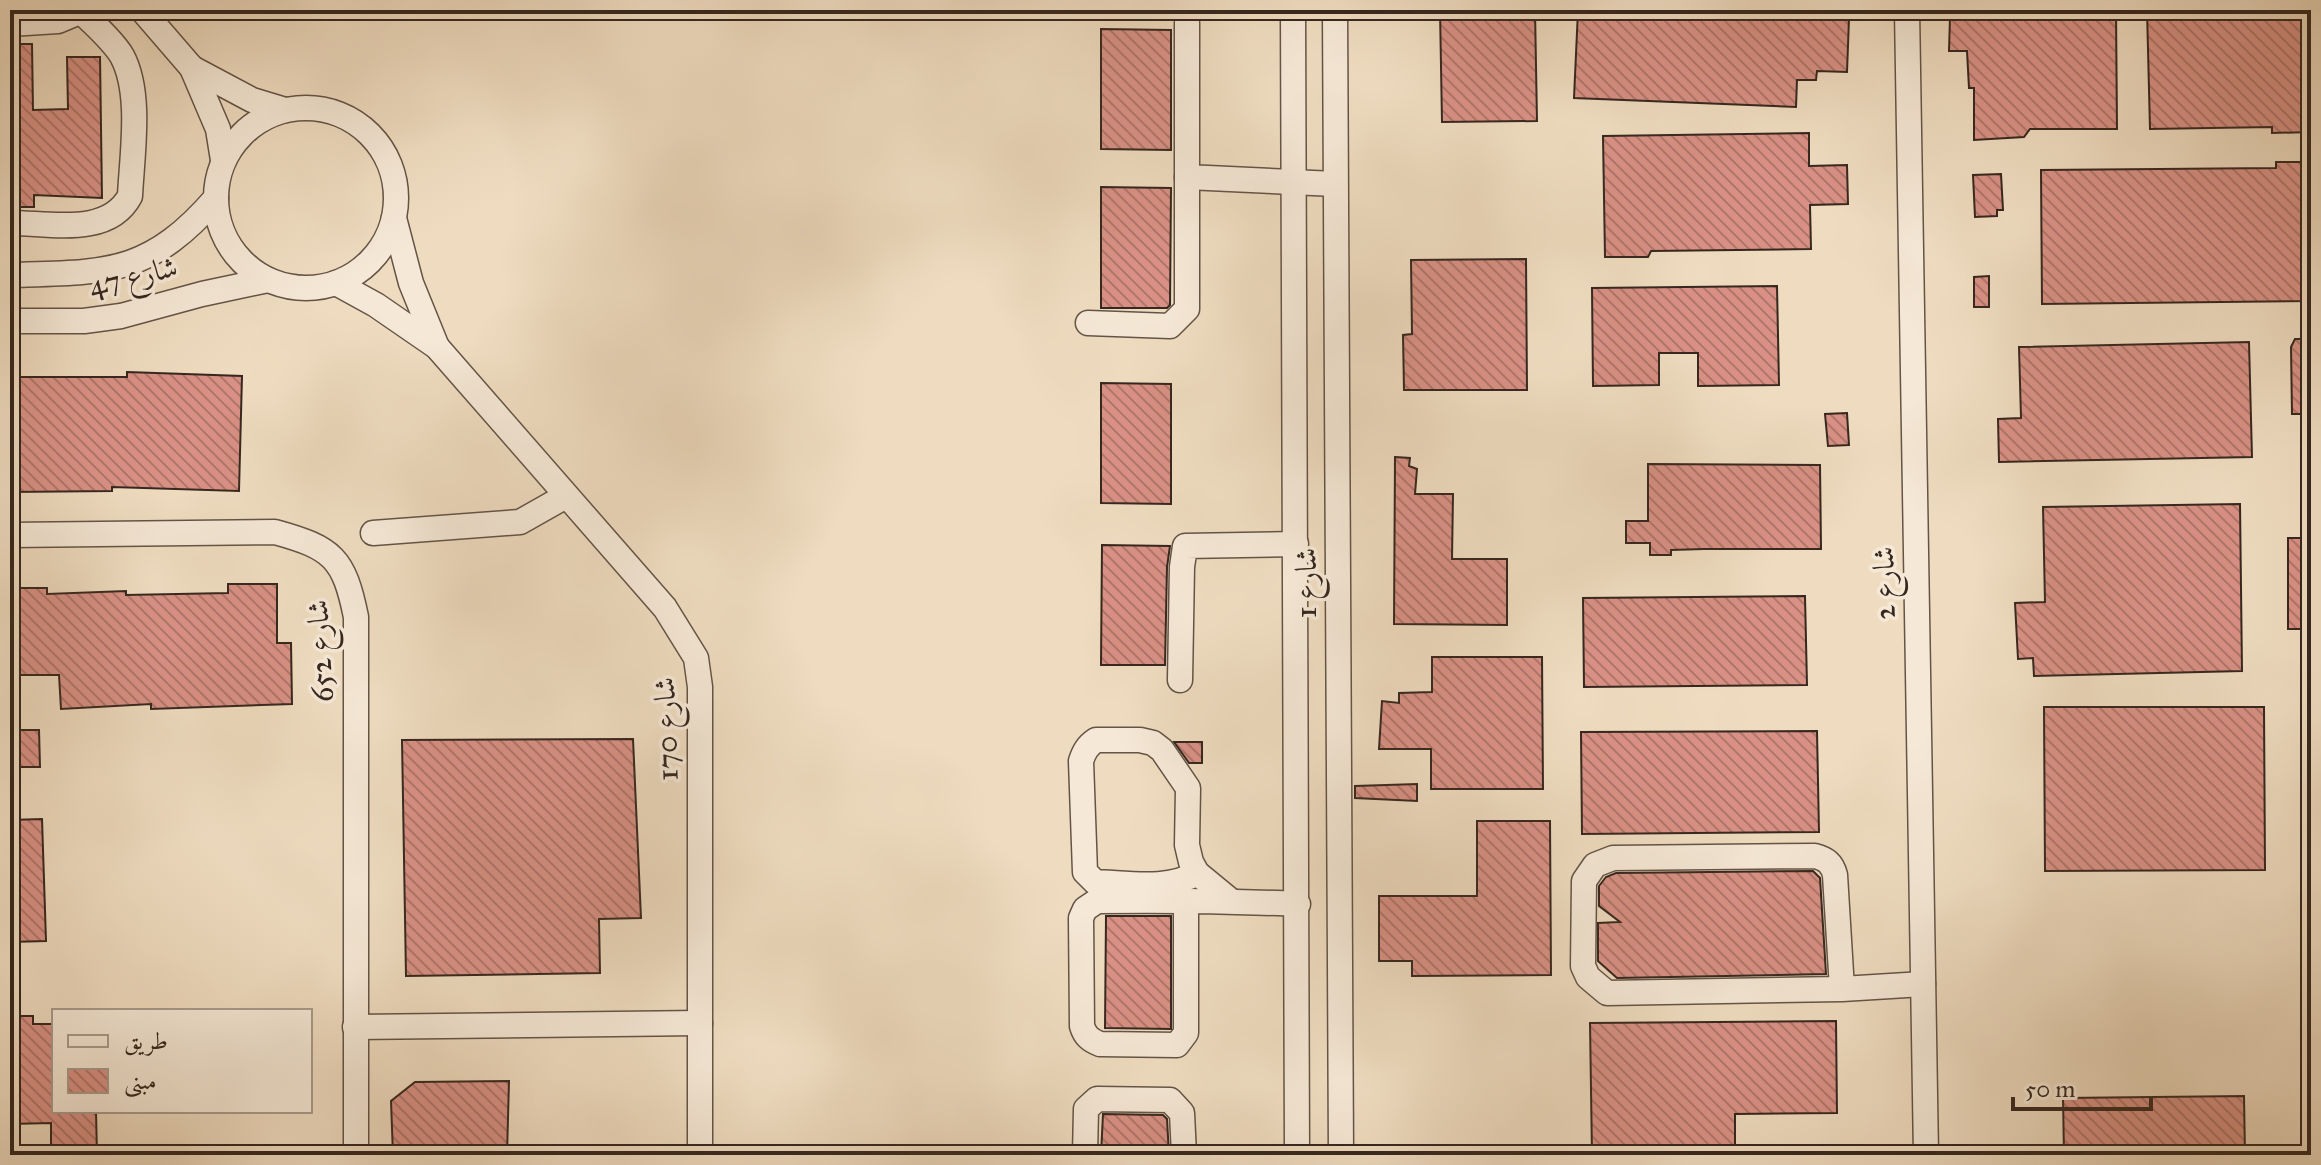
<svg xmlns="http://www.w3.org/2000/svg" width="2321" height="1165" viewBox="0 0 2321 1165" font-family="'IM FELL Great Primer',Amiri,serif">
	<defs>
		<pattern id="building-back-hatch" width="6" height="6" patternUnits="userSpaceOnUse" patternTransform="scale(2)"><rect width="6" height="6" fill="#d99185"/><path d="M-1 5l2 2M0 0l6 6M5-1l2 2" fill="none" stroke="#b1766c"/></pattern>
	</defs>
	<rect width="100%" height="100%" fill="#efdcc0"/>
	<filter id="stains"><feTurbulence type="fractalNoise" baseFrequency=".0025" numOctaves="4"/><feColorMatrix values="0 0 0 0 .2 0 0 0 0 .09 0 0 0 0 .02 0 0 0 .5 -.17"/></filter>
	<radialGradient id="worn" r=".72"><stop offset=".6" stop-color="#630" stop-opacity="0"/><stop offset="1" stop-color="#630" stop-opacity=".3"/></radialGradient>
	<!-- building -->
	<g fill="url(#building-back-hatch)" stroke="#36271f" stroke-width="2">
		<path d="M1440 10H1535L1537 121 1442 122Z"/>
		<path d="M1578 10H1644L1849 19 1847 72 1817 71 1816 80H1797L1796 107 1574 98Z"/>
		<path d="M1970 10H2116L2117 129H2030L2024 137 1974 140V88H1969L1967 51H1949L1950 17H1970Z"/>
		<path d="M2147 10H2311V132L2272 133V127L2150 129Z"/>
		<path d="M1101 29 1171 30V150L1101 149Z"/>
		<path d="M10 44H32L33 110 68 109 67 57H100L102 198 34 195V207H15V200H10Z"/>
		<path d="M1809 133V166L1847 165 1848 204 1810 205 1811 249 1651 251 1648 257H1605L1603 136Z"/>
		<path d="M2276 162H2311V301L2042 304 2041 170 2276 168Z"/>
		<path d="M2001 174 2003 210H1997V216L1975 217 1973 175Z"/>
		<path d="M1101 187 1171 188 1170 305 1167 308H1101Z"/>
		<path d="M1526 259 1527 390H1404L1403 335 1412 334 1411 260Z"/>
		<path d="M1989 276V307H1974V277Z"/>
		<path d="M1777 286 1779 385 1698 386V353H1659V385L1593 386 1592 288Z"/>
		<path d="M2295 339H2311V414H2292L2291 347Z"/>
		<path d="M2249 342 2252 457 1999 462 1998 419 2021 418 2019 347Z"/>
		<path d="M127 372 242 376 239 491 112 487V491L10 492V377H127Z"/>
		<path d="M1101 383 1171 384V504L1101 503Z"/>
		<path d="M1847 413 1849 445 1828 446 1825 414Z"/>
		<path d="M1395 457 1410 458 1409 466 1417 469 1415 494H1453L1452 559H1507V625L1394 624Z"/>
		<path d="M1648 464 1820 465 1821 549H1704L1671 550V555H1650V543H1626V521H1648Z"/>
		<path d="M2240 504 2242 671 2034 676 2033 658 2018 659 2015 603 2045 602 2043 507Z"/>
		<rect x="2288" y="538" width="23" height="91"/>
		<path d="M1102 545 1170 546 1167 567 1165 665H1101Z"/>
		<path d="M228 584H277V643H291L292 704 151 709V704L61 709 59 675H10V588H47V594L126 591V595L228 593Z"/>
		<path d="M1805 596 1807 685 1584 687 1583 598Z"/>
		<path d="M1432 657H1542L1543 789H1431V749H1379L1382 701 1399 703V693L1432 692Z"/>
		<path d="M2044 707H2264L2265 870 2045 871Z"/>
		<path d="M10 730H39L40 767H10Z"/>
		<path d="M1817 731 1819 832 1582 834 1581 732Z"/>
		<path d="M633 739 641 918 599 919 600 973 406 976 402 740Z"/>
		<path d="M1174 742H1202V763H1189Z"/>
		<path d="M1417 784V801L1355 798V786Z"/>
		<path d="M42 819 46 941 10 942V820Z"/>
		<path d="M1477 821H1550L1551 975 1412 976V961H1379V896H1477Z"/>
		<path d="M1813 871 1820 878 1826 974 1617 978 1598 961V923L1620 922 1599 906V886L1606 877 1616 873Z"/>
		<path d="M1106 916H1171V1029L1105 1028Z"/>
		<path d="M10 1016H33V1024H54V1111H96L97 1155H51V1123L10 1124Z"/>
		<path d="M1836 1021 1837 1113 1735 1114V1155H1592L1590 1023Z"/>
		<path d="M509 1081 507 1155H393L391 1101 415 1082Z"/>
		<path d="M2244 1096 2245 1155H2064L2063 1098Z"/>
		<path d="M1103 1114 1163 1115 1167 1119 1169 1155H1101Z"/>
	</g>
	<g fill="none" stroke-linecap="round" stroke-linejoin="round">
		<defs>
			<g id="minor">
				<path d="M142 10 192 68 218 129 223 160"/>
				<path d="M1293 10 1297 1155"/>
				<path d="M1335 10 1341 1155"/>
				<path d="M1907 10 1926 1155"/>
				<path d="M1187 23V177L1335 184"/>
				<path d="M10 24 58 21 82 11"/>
				<path d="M192 68 252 100 285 110"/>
				<circle cx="306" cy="198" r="90"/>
				<path d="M394 218 411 283 437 347"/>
				<path d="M10 223C50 223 108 237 130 196 132 154 142 93 122 56 112 39 93 24 80 10"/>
				<path d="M10 275C107 272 148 276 216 198"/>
				<path d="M336 283 376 305 437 347 665 608 696 658 700 687V1155"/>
				<path d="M10 321H84L121 316 202 294 268 280"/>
				<path d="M1088 323 1170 326 1187 309V177"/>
				<path d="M373 533 520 522 566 496"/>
				<path d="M10 535 275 532C333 548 344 558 356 617V1155"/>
				<path d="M1180 680 1182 567 1185 546 1296 544"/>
				<path d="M1197 873C1168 891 1128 883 1095 882L1085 872 1081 761C1084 752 1087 746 1096 740H1140L1153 743 1162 750 1188 788 1187 845 1191 862 1197 873 1231 901"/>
				<path d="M1186 900V1033L1177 1045 1100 1044C1090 1040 1085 1036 1082 1026L1081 918 1085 909 1097 901C1164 900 1231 901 1298 904"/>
				<path d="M1842 989 1835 875C1832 863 1826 859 1815 856L1613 858 1595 865 1584 881 1583 966 1588 977 1607 993 1842 989 1923 984"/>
				<path d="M355 1027 700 1023"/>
				<path d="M1085 1155 1086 1109 1097 1099 1170 1100 1182 1113 1184 1155"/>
			</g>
		</defs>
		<!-- minor casing -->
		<use href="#minor" stroke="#645447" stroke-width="27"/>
		<!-- minor -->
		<use href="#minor" stroke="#f5e8d6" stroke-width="24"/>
	</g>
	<g text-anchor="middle" stroke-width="7" stroke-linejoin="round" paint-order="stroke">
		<!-- street labels -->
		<g font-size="30" fill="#36271f" stroke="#f5e8d6">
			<text transform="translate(133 276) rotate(-13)" y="10">شارع 47</text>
			<text transform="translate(1306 583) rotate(-90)" y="10">شارع 1</text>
			<text transform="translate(1884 583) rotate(-91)" y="10">شارع 2</text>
			<text transform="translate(320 651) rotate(-93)" y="10">شارع 652</text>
			<text transform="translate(666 729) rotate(-92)" y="10">شارع 170</text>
		</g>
	</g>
	<!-- margin -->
	<rect width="2321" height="1165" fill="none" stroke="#efdcc0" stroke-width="40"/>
	<rect x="12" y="12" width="2297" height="1141" fill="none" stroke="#36271f" stroke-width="4"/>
	<rect x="20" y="20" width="2281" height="1125" fill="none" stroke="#36271f" stroke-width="2"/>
	<!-- legend -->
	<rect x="52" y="1009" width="260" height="104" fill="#f5e8d6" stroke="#a99b8d" stroke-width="2"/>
	<rect x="68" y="1035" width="40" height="12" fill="#f5e8d6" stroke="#a99b8d" stroke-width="2"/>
	<text x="124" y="1049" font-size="24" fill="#36271f">طريق</text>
	<rect x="68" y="1069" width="40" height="24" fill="url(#building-back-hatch)" stroke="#a99b8d" stroke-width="2"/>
	<text x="124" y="1089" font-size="24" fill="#36271f">مبنى</text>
	<!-- scale -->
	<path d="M2013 1097v12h138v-12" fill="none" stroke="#36271f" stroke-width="4"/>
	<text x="2025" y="1097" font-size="24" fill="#36271f" stroke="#f5e8d6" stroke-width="6" paint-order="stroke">50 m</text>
	<rect width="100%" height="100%" filter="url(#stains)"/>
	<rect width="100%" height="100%" fill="url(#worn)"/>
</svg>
